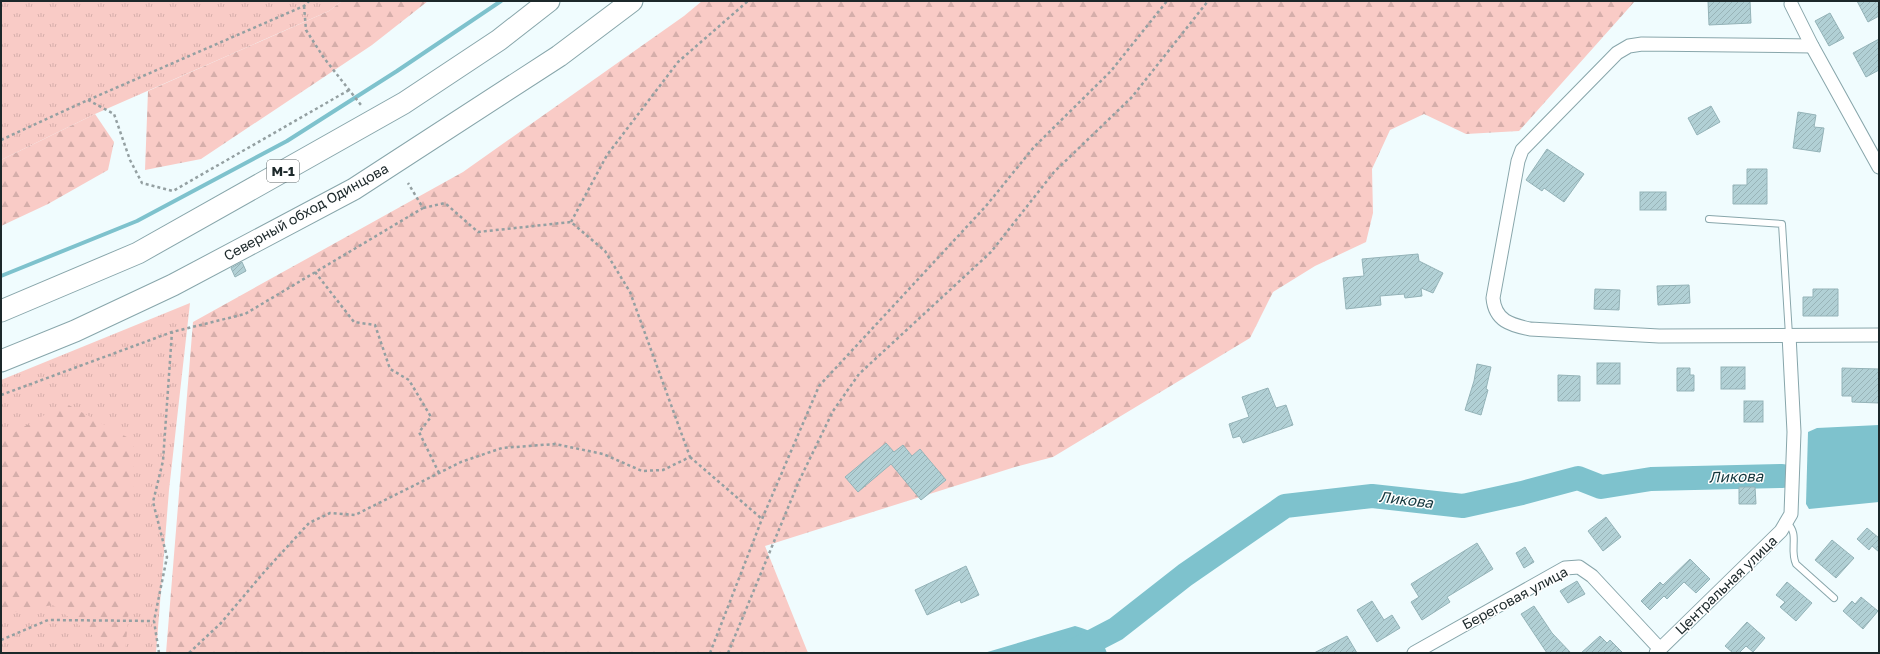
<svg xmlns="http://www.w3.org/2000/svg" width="1880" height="654" viewBox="0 0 1880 654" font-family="'Golos Text',sans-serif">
	<defs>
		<pattern id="grass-tufts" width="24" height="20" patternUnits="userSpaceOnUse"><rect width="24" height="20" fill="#f9cbc6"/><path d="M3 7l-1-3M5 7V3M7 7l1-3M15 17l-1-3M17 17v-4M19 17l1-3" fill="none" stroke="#d5aeaa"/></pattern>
		<pattern id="forest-firs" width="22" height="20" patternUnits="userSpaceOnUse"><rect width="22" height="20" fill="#f9cbc6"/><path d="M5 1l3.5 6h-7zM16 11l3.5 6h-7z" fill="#d5aeaa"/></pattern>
		<pattern id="building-hatch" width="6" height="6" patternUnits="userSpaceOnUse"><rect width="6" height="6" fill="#b1d0d5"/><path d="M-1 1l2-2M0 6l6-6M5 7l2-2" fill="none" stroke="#98b3b7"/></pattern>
	</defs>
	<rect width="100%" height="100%" fill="#f0fcfe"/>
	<!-- grass -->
	<g fill="url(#grass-tufts)">
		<path d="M1 1H342L329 11 95 114 1 160Z"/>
		<path d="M190 303 169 490 156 653H1V380Z"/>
	</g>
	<!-- forest -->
	<g fill="url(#forest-firs)">
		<path d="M342 1H428L372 45 201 159 145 170 148 91 329 11Z"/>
		<path d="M702 1H1635L1519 131 1466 134 1424 114 1390 130 1372 169 1373 213 1366 242 1315 266 1273 292 1250 338 1053 457 1015 467 765 546 808 653H166L193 322 463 172 684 16Z"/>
		<path d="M95 114 114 142 108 170 48 204 1 226V160Z"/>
		<path d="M65 403 134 441 132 578 125 653H115L53 605 1 614V440Z"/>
	</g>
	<!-- water -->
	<g fill="#7ec2cd">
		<path d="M1879 425V502L1809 509 1806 504 1808 432 1817 428Z"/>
		<path d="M1075 626C1094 632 1100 633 1107 653H984Z"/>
	</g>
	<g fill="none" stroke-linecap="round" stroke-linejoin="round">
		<!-- stream -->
		<path stroke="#7ec2cd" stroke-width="4" d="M1 276 137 221 287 141 397 71 501 1"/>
		<!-- river -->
		<path stroke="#7ec2cd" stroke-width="24" d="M1070 653 1116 629 1185 575 1285 506 1372 496 1463 506 1522 493 1578 478 1601 487 1651 479 1782 476"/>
	</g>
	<!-- building -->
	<g fill="url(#building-hatch)" stroke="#94b3b8">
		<path d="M1708 1H1750L1751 23 1709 25Z"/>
		<path d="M1857 1H1879V16L1868 22Z"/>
		<path d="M1830 13 1844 38 1829 46 1815 21Z"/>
		<path d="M1879 39V70L1866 77 1853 53Z"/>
		<path d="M1711 106 1720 122 1697 135 1688 118Z"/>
		<path d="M1798 112 1816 115 1814 127 1824 128 1820 152 1793 148Z"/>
		<path d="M1547 149 1584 174 1564 202 1544 188 1542 191 1526 180Z"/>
		<path d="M1747 169H1767V204H1733V185H1747Z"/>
		<rect x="1640" y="192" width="26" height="18"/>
		<path d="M1418 254 1419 261 1443 273 1433 293 1421 288 1422 296 1405 298 1404 294 1380 296 1381 305 1346 309 1343 278 1364 276 1362 259Z"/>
		<path d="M242 262 246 271 235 277 231 268Z"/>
		<path d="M1689 285 1690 303 1658 305 1657 286Z"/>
		<path d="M1595 289 1620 290 1619 310 1594 309Z"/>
		<path d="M1813 289H1838V316H1803V297H1813Z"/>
		<rect x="1597" y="363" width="23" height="21"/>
		<path d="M1477 364 1491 367 1486 389 1488 390 1481 415 1465 410 1474 381Z"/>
		<rect x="1721" y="367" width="24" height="22"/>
		<path d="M1677 368H1690V375H1694V391H1677Z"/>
		<path d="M1842 368 1879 369V403L1852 402V396H1842Z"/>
		<path d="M1558 375 1580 376V401H1558Z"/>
		<path d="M1268 388 1276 408 1286 405 1293 425 1243 443 1240 436 1233 438 1229 424 1249 417 1242 397Z"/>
		<rect x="1744" y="401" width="19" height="21"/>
		<path d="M886 443 894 452 903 445 912 456 920 449 946 480 921 500 891 464 858 492 845 477Z"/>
		<path d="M1739 487H1755L1756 504H1739Z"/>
		<path d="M1606 517 1621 537 1603 551 1588 531Z"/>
		<path d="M1867 528 1879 538V552L1872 546 1869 550 1857 539Z"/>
		<path d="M1832 540 1854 558 1836 578 1815 560Z"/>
		<path d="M1477 543 1493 569 1447 597 1450 602 1422 620 1411 602 1419 597 1411 584Z"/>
		<path d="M1525 547 1534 562 1524 568 1516 553Z"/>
		<path d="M1690 559 1710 579 1696 593 1684 582 1667 599 1664 596 1650 610 1641 601 1660 582 1663 585Z"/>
		<path d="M966 566 979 595 961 603 960 600 927 615 915 590Z"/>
		<path d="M1577 581 1585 594 1568 603 1560 591Z"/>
		<path d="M1787 582 1812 603 1796 621 1780 607 1785 602 1776 595Z"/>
		<path d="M1861 597 1878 611 1863 629 1843 611 1852 601 1855 604Z"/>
		<path d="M1372 601 1384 620 1392 615 1400 628 1377 642 1357 610Z"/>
		<path d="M1534 606 1552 633 1571 653H1547L1521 614Z"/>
		<path d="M1747 622 1765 638 1753 652 1746 646 1739 653H1733L1725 646Z"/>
		<path d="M1347 636 1357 653H1314Z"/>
		<path d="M1600 636 1607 643 1610 640 1623 653H1581Z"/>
	</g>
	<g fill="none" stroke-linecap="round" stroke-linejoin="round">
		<defs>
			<g id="service">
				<path d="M1709 219 1782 224 1789 335"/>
				<path d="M1787 523C1800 534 1789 549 1796 564L1834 598"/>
			</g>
			<g id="minor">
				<path d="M1791 4 1812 46 1879 167"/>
				<path d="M1812 46 1642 44 1629 46 1617 53 1522 150 1518 161 1493 298C1495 321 1511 325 1530 329L1659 336 1879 335"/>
				<path d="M1414 653 1565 568 1579 567 1592 576 1660 649"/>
				<path d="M1656 653 1781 531 1791 514 1794 432 1789 335"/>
			</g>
			<g id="trunk">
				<path d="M1 311 138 253 404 103 499 40 549 1"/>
				<path d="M1 361 75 331 173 285 354 189 559 56 632 1"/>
			</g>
		</defs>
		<!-- service casing -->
		<use href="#service" stroke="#88a6ab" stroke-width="8"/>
		<!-- minor casing -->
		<use href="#minor" stroke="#88a6ab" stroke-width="15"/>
		<!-- trunk casing -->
		<use href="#trunk" stroke="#88a6ab" stroke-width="23"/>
		<!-- path -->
		<g stroke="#94a0a2" stroke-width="2.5" stroke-dasharray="3 3" stroke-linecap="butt">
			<path d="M304 6 306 30 324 58 361 105"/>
			<path d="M88 100 114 114 130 160 142 183 173 191 349 90"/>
			<path d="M1 140 88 100 304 6 309 1"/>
			<path d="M571 222 607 155 678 62 748 1"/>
			<path d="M315 272 354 322 375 325 390 369 409 380 431 417 419 432 439 473"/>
			<path d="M1 395 172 332 245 314 423 208 408 183"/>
			<path d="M690 457 762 519"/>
			<path d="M1 640 48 620 154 621"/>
			<path d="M159 653 154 621 167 557 153 502 163 461 172 332"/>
			<path d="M189 653 221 623 265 571 309 523 330 513 355 515 461 462 502 448 555 444 603 454 642 471 663 470 690 457 630 292 605 251 571 222 478 232 445 203 423 208"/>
			<path d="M710 653 762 519 819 386 986 206 1034 147 1111 71 1167 1"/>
			<path d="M728 653 799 481 833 411 859 374 991 252 1054 172 1132 97 1208 1"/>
		</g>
		<!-- service -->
		<use href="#service" stroke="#fff" stroke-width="6"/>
		<!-- minor -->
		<use href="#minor" stroke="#fff" stroke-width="13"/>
		<!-- trunk -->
		<use href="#trunk" stroke="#fff" stroke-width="21"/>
	</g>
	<g text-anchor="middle" stroke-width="3" stroke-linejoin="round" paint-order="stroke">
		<!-- shield labels -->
		<rect fill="#fff" stroke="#60686a" stroke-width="1" x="267" y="160" width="32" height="22" rx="3"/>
		<g font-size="13" font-weight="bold" fill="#1c282a">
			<text x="283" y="176">М-1</text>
		</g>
		<!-- street labels -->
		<g font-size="14" fill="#1c282a" stroke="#fff">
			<text transform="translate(306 212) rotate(-29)" y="5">Северный обход Одинцова</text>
			<text transform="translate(1726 585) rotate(-44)" y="5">Центральная улица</text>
			<text transform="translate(1515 598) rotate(-28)" y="5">Береговая улица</text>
		</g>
		<!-- water labels -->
		<g font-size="15" font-style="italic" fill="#13353b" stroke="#fff">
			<text transform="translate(1736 477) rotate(-1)" y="5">Ликова</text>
			<text transform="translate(1406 500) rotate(7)" y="5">Ликова</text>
		</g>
	</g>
	<!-- border -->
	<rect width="1880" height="654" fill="none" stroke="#1c282a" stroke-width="4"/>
</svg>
